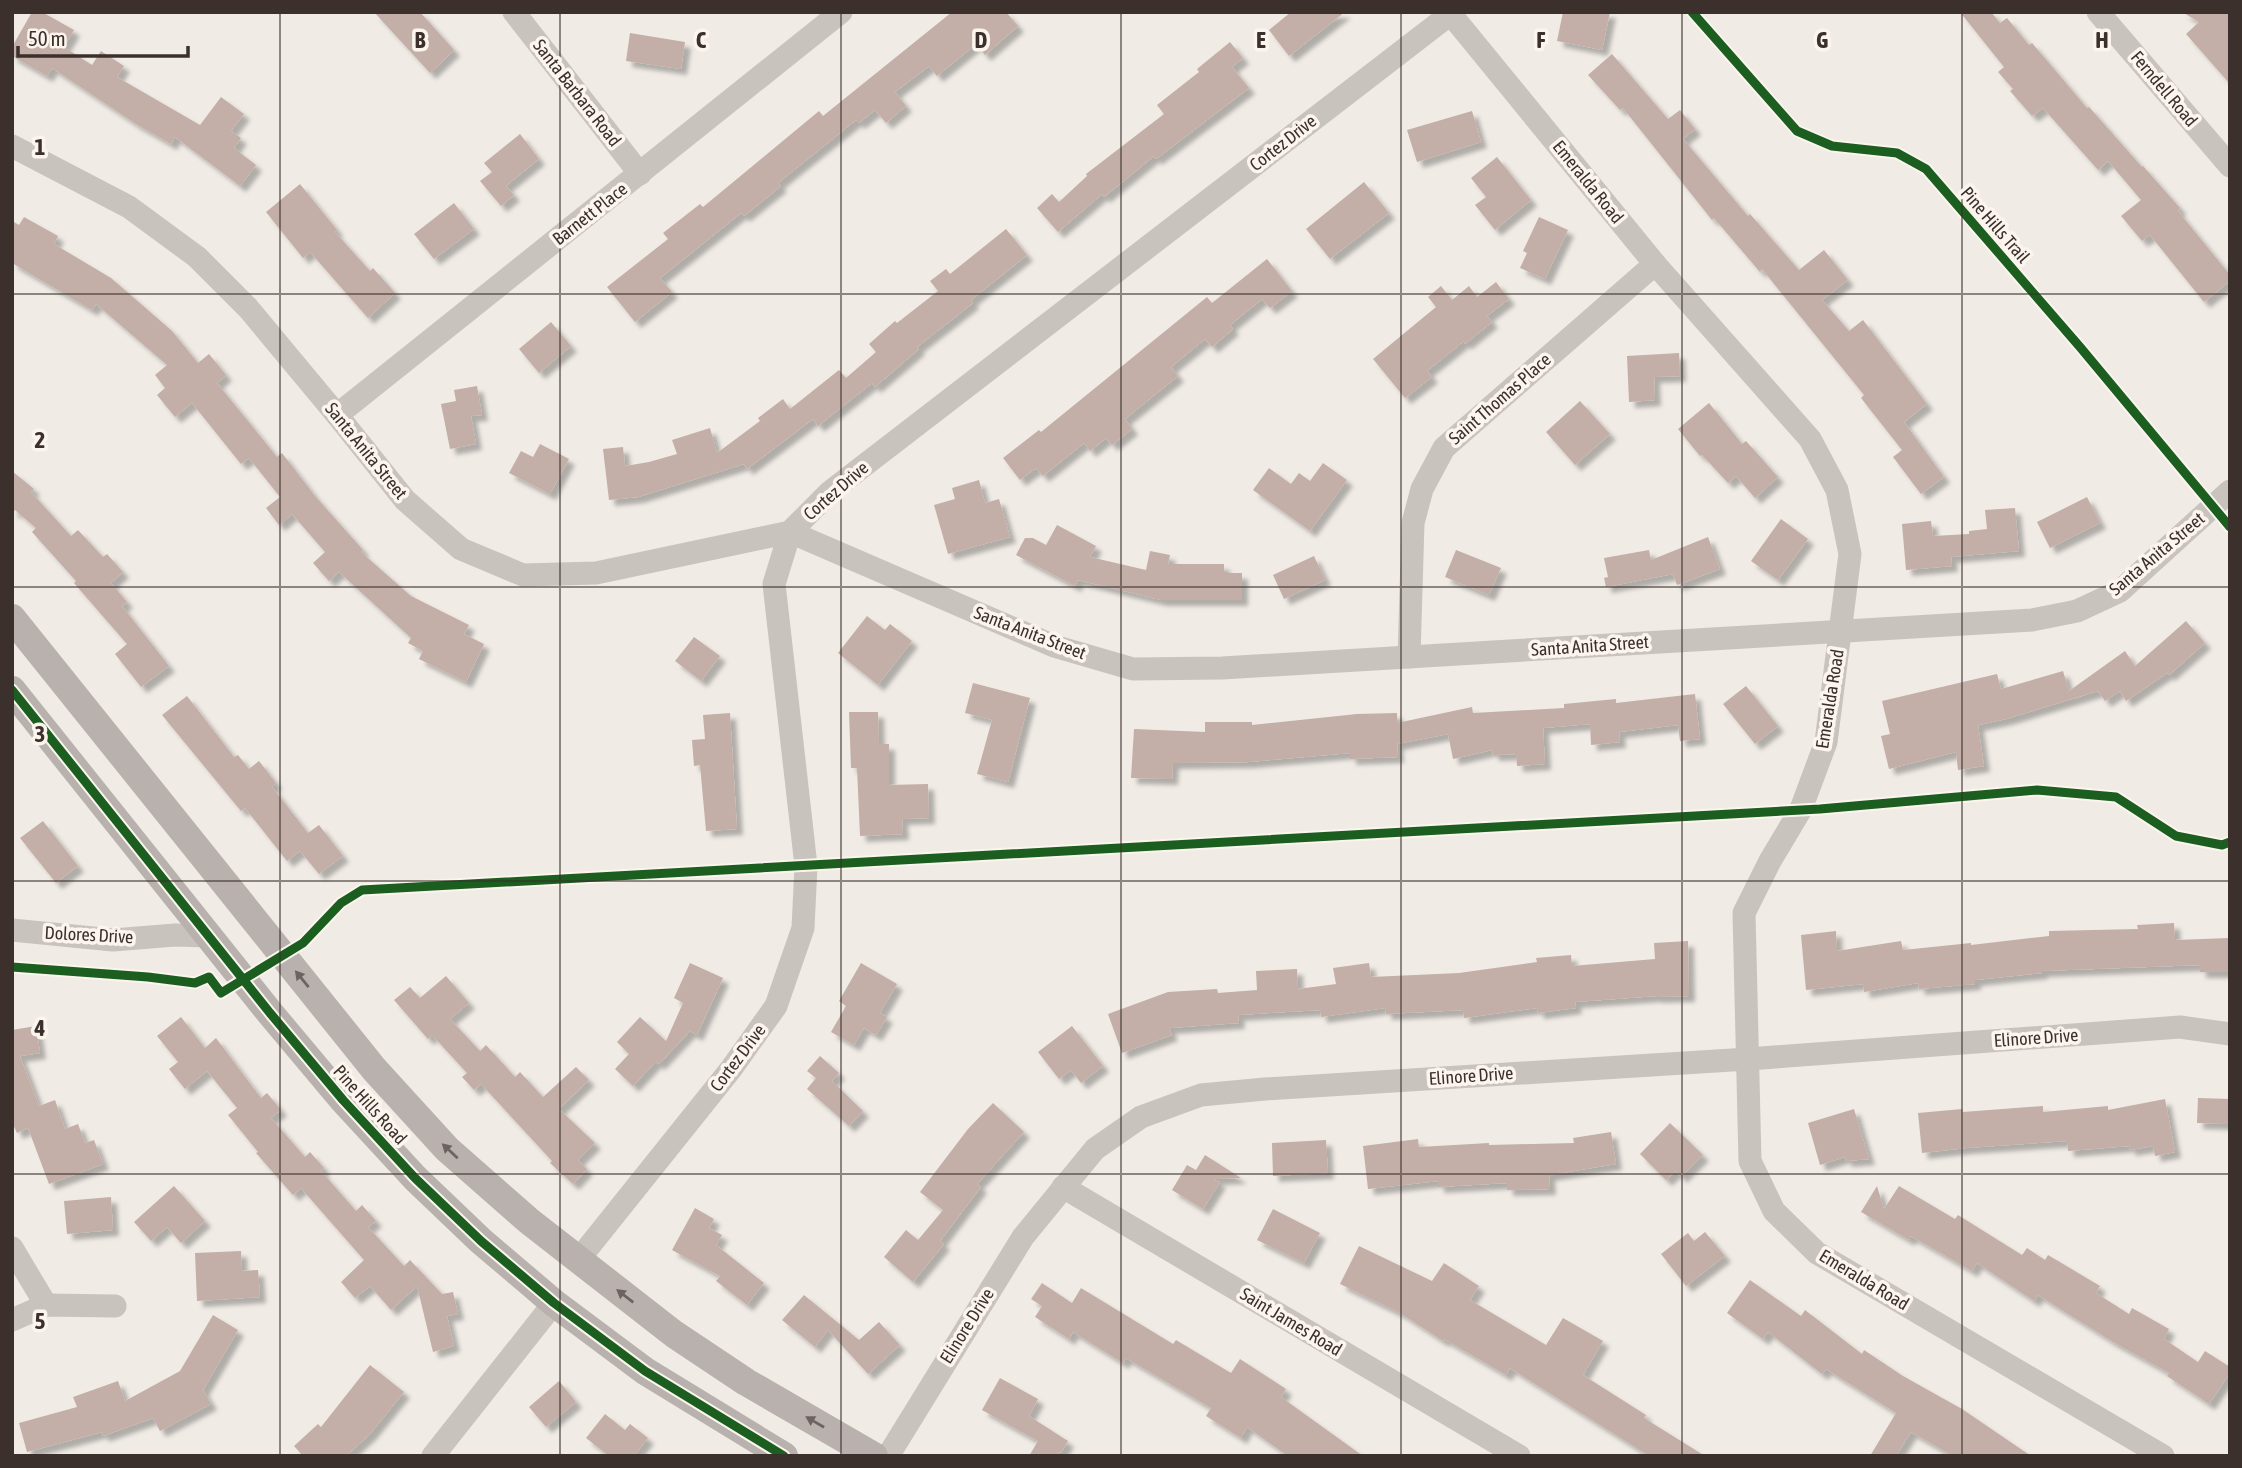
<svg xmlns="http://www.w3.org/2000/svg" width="2242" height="1468" viewBox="0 0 2242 1468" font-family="'Asap Condensed',sans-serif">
	<defs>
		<filter id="shadow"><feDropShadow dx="6" dy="6" stdDeviation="2" flood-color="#0004"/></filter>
	</defs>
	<rect width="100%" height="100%" fill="#f0ebe5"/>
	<!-- building -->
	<g fill="#c3afa7" filter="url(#shadow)">
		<path d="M32 12H42L74 30 64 47 92 65 101 51 124 66 117 77 200 125 221 97 244 114 231 131 241 138 234 148 256 165 240 186 175 137 171 144 136 124 52 68 47 76 12 56V47Z"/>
		<path d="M374 12H420L454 50 430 73Z"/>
		<path d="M952 12H1006L1018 26 985 55 976 44 937 76 929 66 895 92 906 106 886 123 875 110 859 123 856 120 778 183 781 186 744 216 741 213 660 278 672 292 635 322 607 287 668 239 663 233 700 204 703 207 819 111 823 116Z"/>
		<path d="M1291 12H1345L1289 56 1269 30Z"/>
		<path d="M1563 12H1610L1602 50 1557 41Z"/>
		<path d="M1960 12H1991L2000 23 2007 18 2029 45 2032 43 2087 108 2089 107 2142 167 2143 166 2180 208 2178 211 2230 275V281L2204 302 2150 235 2142 241 2121 216 2141 200 2108 161 2098 170 2043 108 2032 116 2010 91 2013 89 1998 72 2004 67Z"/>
		<path d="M2182 12H2230V84L2186 34 2199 22Z"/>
		<path d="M630 33 685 42 681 69 626 61Z"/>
		<path d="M1230 42 1243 58 1232 67 1249 88 1156 159 1154 156 1104 197 1102 194 1058 232 1037 208 1052 194 1059 202 1087 176 1086 174 1164 114 1157 105 1199 72 1197 69Z"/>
		<path d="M1612 54 1668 119 1680 110 1695 129 1683 139 1748 216 1750 214 1799 270 1824 250 1848 280 1822 300 1849 331 1863 320 1927 404 1904 422 1944 477 1921 494 1893 457 1902 450 1861 398 1864 395 1762 269 1760 272 1714 218 1712 220 1623 108 1620 110 1588 75Z"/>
		<path d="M1472 111 1481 142 1417 162 1407 130Z"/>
		<path d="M520 134 539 159 506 186 514 195 501 206 480 181 492 172 484 163Z"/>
		<path d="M1497 157 1531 200 1495 230 1475 205 1486 197 1471 178Z"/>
		<path d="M1364 182 1389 213 1330 259 1306 229Z"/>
		<path d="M300 184 337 230 335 232 370 271 373 268 395 293 368 318 310 252 303 258 266 212Z"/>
		<path d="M454 203 474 229 434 259 414 234Z"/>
		<path d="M24 217 58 236 54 244 111 278 172 331 198 363 209 354 226 375 217 383 277 457 282 453 315 496 363 550 361 552 411 596 469 625 464 634 484 644 466 682 419 659 423 651 408 643 411 638 339 572 329 581 313 563 325 552 292 514 279 525 266 508 280 497 249 458 241 464 192 403 175 417 157 395 165 388 155 375 167 365 96 304 92 310 12 263V221L19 225Z"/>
		<path d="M1539 217 1568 230 1545 279 1520 268 1527 253 1523 251Z"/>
		<path d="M1006 229 1027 255 971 300 973 303 917 347 919 349 875 387 872 383 818 426 813 419 747 469 744 464 638 497 609 500 603 449 623 447 625 466 649 462 677 454 672 440 710 428 717 453 760 421 758 418 783 399 790 409 839 370 846 378 876 352 869 344 895 321 897 323 938 291 930 281 946 269 950 274Z"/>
		<path d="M1267 259 1292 291 1270 308 1262 299 1230 325 1233 329 1212 347 1205 339 1171 367 1178 376 1125 419 1132 429 1112 445 1106 438 1090 451 1084 443 1043 476 1036 468 1020 480 1003 458 1039 430 1041 432 1207 297 1212 303Z"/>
		<path d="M1496 282 1509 299 1487 316 1492 322 1465 344 1464 341 1427 371 1432 377 1405 398 1373 359 1436 307 1428 297 1441 286 1452 300 1469 286 1477 297Z"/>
		<path d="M551 322 571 346 539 373 519 349Z"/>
		<path d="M1679 353 1680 376 1654 377 1655 400 1629 402 1627 356Z"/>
		<path d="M477 386 482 415 471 416 476 444 450 449 441 404 456 401 454 390Z"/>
		<path d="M1580 401 1610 434 1575 465 1546 432Z"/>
		<path d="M1709 403 1742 444 1746 441 1778 477 1755 498 1736 476 1728 483 1702 455 1700 456 1678 429Z"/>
		<path d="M540 444 569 459 550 494 509 473 521 451 533 457Z"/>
		<path d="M1323 463 1347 480 1310 531 1253 490 1269 468 1291 484 1299 473 1310 481Z"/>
		<path d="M12 471 34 489 31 492 71 536 78 530 103 557 107 554 123 572 111 583 127 602 122 606 169 666 141 687 115 654 127 644 74 583 76 581 32 532 36 528 15 510 12 514Z"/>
		<path d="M979 480 985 503 999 499 1010 537 948 554 934 505 955 499 952 488Z"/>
		<path d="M2087 497 2100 523 2050 548 2037 522Z"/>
		<path d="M2015 508 2019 551 1951 557 1952 566 1906 570 1902 524 1931 521 1933 536 1969 534V531L1987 529 1985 510Z"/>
		<path d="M1781 519 1808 539 1778 580 1751 561Z"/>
		<path d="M1057 525 1096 546 1090 557 1146 570 1150 551 1170 555 1168 564H1224V573H1242V600H1161L1078 580 1075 586 1016 555 1025 538H1033L1046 545Z"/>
		<path d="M1708 537 1720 569 1677 585 1673 574 1606 587 1604 578 1608 577 1604 558 1649 550 1651 560Z"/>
		<path d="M1456 550 1501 568 1489 595 1445 577Z"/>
		<path d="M1314 556 1325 580 1284 599 1273 575Z"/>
		<path d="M867 616 885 630 890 624 912 641 878 685 838 653Z"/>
		<path d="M2186 621 2205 643 2169 675 2167 673 2126 701 2120 691 2105 701 2098 691 2006 719 1978 725 1984 766 1958 770 1956 752 1889 769 1881 736 1890 734 1882 701 1997 674 2001 689 2063 671 2069 691 2125 651 2135 666Z"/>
		<path d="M694 637 720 656 701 681 675 661Z"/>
		<path d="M973 683 1030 698 1008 782 977 774 992 720 965 713Z"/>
		<path d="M1746 686 1778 726 1755 744 1723 704Z"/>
		<path d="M1695 694 1700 739 1680 741 1678 725 1619 732 1620 742 1591 745 1590 724 1543 728 1545 764 1517 766 1516 754 1493 755 1492 750 1453 759 1448 734 1397 744 1398 757 1350 759V753L1249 762 1173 763 1172 779 1131 778 1134 729 1205 732V722H1252V725L1357 714 1397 713V723L1472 707 1473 713 1564 708V704L1616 699V703Z"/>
		<path d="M187 696 234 757 238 755 249 769 259 761 276 783 272 787 308 833 319 825 343 856 319 874 300 851 287 861 245 808 241 811 162 715Z"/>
		<path d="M849 712H878L879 744H889V785L928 784 929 818 902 819 903 834 860 836 857 768H851Z"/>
		<path d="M730 713 737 829 706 831 700 765 694 766 692 740 705 739 703 715Z"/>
		<path d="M43 821 78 866 56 883 20 838Z"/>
		<path d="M2174 923 2175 940 2230 938V972H2200V965L2042 971V973L1975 980V984L1919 989 1918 983 1864 992 1863 984 1806 990 1801 935 1836 931 1837 951 1901 941 1903 950 1971 943V945L2049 936V931L2138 929 2137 925Z"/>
		<path d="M1688 941 1689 996 1656 997V996L1575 1002 1576 1008 1538 1013 1537 1008 1464 1018 1463 1010 1386 1014 1385 1008 1321 1017 1320 1010 1238 1015 1239 1023 1169 1028 1172 1035 1122 1053 1108 1014 1168 992 1217 989 1218 993 1257 990 1256 971 1297 969 1298 989 1336 984 1333 968 1369 963 1371 977 1459 973 1537 962 1536 958 1571 955 1572 966 1655 959 1654 943Z"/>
		<path d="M690 963 723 978 697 1035 690 1031 659 1064 656 1062 658 1059 633 1086 615 1069 629 1054 617 1042 640 1017 666 1041 683 1003 674 998Z"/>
		<path d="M861 963 897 984 880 1013 887 1017 876 1035 864 1028 854 1045 831 1032 846 1006 839 1001Z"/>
		<path d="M446 976 469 1003 450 1019 480 1051 486 1045 515 1077 520 1072 543 1097 576 1067 589 1080 559 1109 595 1143 578 1160 587 1169 573 1184 550 1163 552 1161 481 1084 474 1090 462 1077 467 1073 432 1035 428 1039 394 1000 410 987 420 998Z"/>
		<path d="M181 1017 205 1048 216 1038 261 1098 267 1093 281 1110 271 1118 305 1157 310 1152 324 1168 321 1171 356 1211 362 1205 376 1221 368 1227 404 1266 410 1260 442 1294 453 1292 458 1314 447 1316 454 1346 433 1352 417 1286 391 1310 370 1286 355 1298 341 1282 364 1260 301 1188 293 1195 256 1153 258 1152 228 1115 237 1108 207 1071 185 1089 169 1069 178 1062 157 1036Z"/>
		<path d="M36 1026 40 1053 20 1056 39 1106 55 1100 65 1129 78 1124 85 1143 94 1140 103 1164 49 1184 28 1128 17 1133 12 1122V1030Z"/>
		<path d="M1072 1026 1103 1066 1081 1083 1071 1070 1059 1079 1038 1052Z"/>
		<path d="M820 1056 839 1073 832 1081 863 1111 849 1126 807 1089 816 1078 807 1071Z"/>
		<path d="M2198 1098 2230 1099V1124L2197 1123Z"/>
		<path d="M2165 1099 2175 1152 2155 1156 2153 1146 2130 1150 2129 1146 2068 1151 2067 1141 1966 1148 1922 1153 1918 1113 1962 1109 1963 1112 2043 1106V1112L2108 1106V1110Z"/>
		<path d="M993 1103 1024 1132 977 1184 981 1187 940 1241 944 1244 913 1282 884 1257 906 1230 918 1240 943 1210 920 1192 968 1129Z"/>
		<path d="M1854 1109 1869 1159 1846 1161 1845 1157 1820 1165 1808 1123Z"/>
		<path d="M1670 1123 1703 1155 1681 1177 1676 1171 1666 1180 1640 1154Z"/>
		<path d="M1611 1132 1616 1164 1549 1175 1550 1189 1507 1190V1183L1438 1187V1181L1368 1189 1363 1146 1418 1139 1419 1147 1489 1143V1145L1574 1143 1573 1138Z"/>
		<path d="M1326 1140 1328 1173 1273 1176 1272 1143Z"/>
		<path d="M1205 1155 1241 1178 1214 1179 1220 1182 1203 1209 1172 1190 1187 1165 1196 1170Z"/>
		<path d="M174 1186 205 1221 181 1243 167 1227 151 1241 134 1222Z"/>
		<path d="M1877 1186 1884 1209 1899 1186 1955 1219 1958 1215 2022 1255 2027 1248 2045 1260 2048 1255 2100 1286 2096 1293 2129 1314 2132 1308 2169 1329 2164 1339 2198 1362 2205 1351 2230 1367V1373L2209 1404 2167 1376 2169 1373 2113 1342 2038 1295 2034 1301 1977 1263 1972 1271 1911 1236 1909 1240 1861 1212Z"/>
		<path d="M111 1197 113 1230 67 1234 64 1201Z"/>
		<path d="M695 1208 714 1219 709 1228 722 1235 716 1245 764 1283 747 1305 716 1281 720 1276 672 1250Z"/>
		<path d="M1273 1209 1320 1233 1304 1263 1257 1240Z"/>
		<path d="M1705 1232 1725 1256 1686 1286 1661 1254 1688 1233 1694 1241Z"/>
		<path d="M1359 1246 1432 1281 1444 1263 1479 1286 1470 1300 1546 1345 1563 1318 1603 1341 1583 1375 1646 1415 1644 1418 1705 1456H1649L1510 1368 1506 1375 1444 1339 1443 1341 1400 1313 1340 1284Z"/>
		<path d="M241 1251 242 1271 258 1270 260 1297 197 1301 195 1253Z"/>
		<path d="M1750 1280 1801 1316 1805 1310 1862 1354 1864 1350 1903 1376 1962 1409 2031 1456H1953L1911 1432 1896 1456H1870L1896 1413 1826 1369 1822 1374 1768 1332 1763 1339 1727 1313Z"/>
		<path d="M1042 1283 1072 1303 1081 1288 1173 1344 1176 1340 1231 1373 1240 1359 1286 1389 1281 1397 1363 1456H1288L1247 1427 1241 1438 1206 1416 1211 1408 1126 1358 1123 1363 1073 1332 1069 1339 1035 1317 1042 1306 1031 1299Z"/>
		<path d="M804 1295 859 1340 879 1322 900 1345 868 1374 828 1330 815 1347 782 1320Z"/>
		<path d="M213 1315 238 1330 203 1390 211 1404 160 1431 153 1418 103 1436 102 1432 27 1452 19 1423 77 1407 73 1397 118 1381 125 1401 180 1371Z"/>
		<path d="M370 1365 404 1392 370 1434 346 1456H303L294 1446 318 1424 321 1427Z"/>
		<path d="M1000 1378 1038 1399 1029 1416 1068 1441 1061 1453 1059 1452 1057 1456H1029L1038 1441 982 1410Z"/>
		<path d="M559 1381 576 1402 546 1427 529 1407Z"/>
		<path d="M605 1414 625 1430 630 1424 648 1438 634 1456H609L586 1438Z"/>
	</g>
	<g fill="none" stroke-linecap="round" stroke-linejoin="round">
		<!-- minor -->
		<g stroke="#c9c3be" stroke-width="23">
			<path d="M514 12 640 174"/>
			<path d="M1449 12 1655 264 1810 439 1837 490 1850 554 1826 742 1801 809 1770 861 1744 913 1750 1161 1774 1211 1817 1253 2163 1456"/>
			<path d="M2098 12 2230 166"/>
			<path d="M12 146 129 207 197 257 248 308 337 415 405 500 461 549 523 575 596 573 790 532 1054 646 1133 669 1222 668 2032 620 2077 611 2120 591 2230 491"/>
			<path d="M337 415 841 12"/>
			<path d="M1409 657 1413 523 1422 489 1444 448 1655 264"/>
			<path d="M12 930 113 940 175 935 209 936"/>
			<path d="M1063 1187 1519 1456"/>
			<path d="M12 1248 46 1305"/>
			<path d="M579 1259 731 1069 776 1006 803 928 806 866 774 584 790 532 831 491 1453 12"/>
			<path d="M12 1320 46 1305 115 1306"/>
			<path d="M433 1456 554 1303"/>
			<path d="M888 1456 1023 1237 1095 1149 1141 1117 1201 1095 1265 1089 1748 1059 2180 1027 2230 1034"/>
		</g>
		<!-- major -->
		<g stroke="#b8b1ad" stroke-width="28">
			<path d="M12 618 374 1069 447 1149 529 1221 674 1334 746 1382 874 1456"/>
			<path d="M12 690 270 1013 343 1100 415 1178 481 1241 554 1303 645 1371 784 1456"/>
		</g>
		<defs>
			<g id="cycleway">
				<path d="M1692 12 1797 131 1832 146 1897 153 1926 169 2080 347 2230 527"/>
				<path d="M12 690 270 1013 343 1100 415 1178 481 1241 554 1303 645 1371 784 1456"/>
				<path d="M12 967 148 977 195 983 209 977 221 993 303 943 341 903 362 890 1820 809 2037 790 2116 797 2176 836 2222 845 2230 842"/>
			</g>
		</defs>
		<!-- cycleway casing -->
		<use href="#cycleway" stroke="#fbf5ee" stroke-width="13"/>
		<!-- cycleway -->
		<use href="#cycleway" stroke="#1b5e20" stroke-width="9"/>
	</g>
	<!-- one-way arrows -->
	<defs><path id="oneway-solid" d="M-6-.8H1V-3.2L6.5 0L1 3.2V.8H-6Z" transform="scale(1.75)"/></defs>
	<g fill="#6d645f">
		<use href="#oneway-solid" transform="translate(302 979) rotate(-129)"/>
		<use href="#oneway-solid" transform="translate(450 1151) rotate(-137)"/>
		<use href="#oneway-solid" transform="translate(625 1296) rotate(-142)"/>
		<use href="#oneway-solid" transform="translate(815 1422) rotate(-150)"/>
	</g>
	<!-- grid -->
	<path fill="none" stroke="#3b302b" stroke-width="2" stroke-opacity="0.55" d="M280 12V1456M560 12V1456M841 12V1456M1121 12V1456M1401 12V1456M1682 12V1456M1962 12V1456M12 294H2230M12 587H2230M12 881H2230M12 1174H2230"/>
	<g text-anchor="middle" stroke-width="7" stroke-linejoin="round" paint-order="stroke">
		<!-- street labels -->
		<g font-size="18" fill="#3b302b" stroke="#fbf5ee">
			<text transform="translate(2164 89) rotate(50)" y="6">Ferndell Road</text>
			<text transform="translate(577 93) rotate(52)" y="6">Santa Barbara Road</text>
			<text transform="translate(1283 143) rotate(-38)" y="6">Cortez Drive</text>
			<text transform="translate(1588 182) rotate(51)" y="6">Emeralda Road</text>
			<text transform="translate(590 214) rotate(-38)" y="6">Barnett Place</text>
			<text transform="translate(1995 225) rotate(49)" y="6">Pine Hills Trail</text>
			<text transform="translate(1500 399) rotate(-41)" y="6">Saint Thomas Place</text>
			<text transform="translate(366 451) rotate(51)" y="6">Santa Anita Street</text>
			<text transform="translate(836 491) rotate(-41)" y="6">Cortez Drive</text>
			<text transform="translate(2157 554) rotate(-40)" y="6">Santa Anita Street</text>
			<text transform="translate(1030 633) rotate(21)" y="6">Santa Anita Street</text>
			<text transform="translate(1590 646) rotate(-4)" y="6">Santa Anita Street</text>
			<text transform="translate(1830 699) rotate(-81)" y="6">Emeralda Road</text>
			<text transform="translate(89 935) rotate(3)" y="6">Dolores Drive</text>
			<text transform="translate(2036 1038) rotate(-4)" y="6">Elinore Drive</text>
			<text transform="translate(738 1058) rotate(-53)" y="6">Cortez Drive</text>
			<text transform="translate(1471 1076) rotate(-4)" y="6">Elinore Drive</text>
			<text transform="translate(370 1105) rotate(48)" y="6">Pine Hills Road</text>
			<text transform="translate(1864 1280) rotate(31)" y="6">Emeralda Road</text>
			<text transform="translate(1291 1322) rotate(31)" y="6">Saint James Road</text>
			<text transform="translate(967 1326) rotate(-58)" y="6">Elinore Drive</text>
		</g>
	</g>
	<g font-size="23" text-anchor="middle" font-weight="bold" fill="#3b302b" stroke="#fbf5ee" stroke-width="7" stroke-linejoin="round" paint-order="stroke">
		<text x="420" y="48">B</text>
		<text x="701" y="48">C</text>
		<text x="981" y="48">D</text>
		<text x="1261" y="48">E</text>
		<text x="1541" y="48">F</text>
		<text x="1822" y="48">G</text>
		<text x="2102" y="48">H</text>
		<text x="40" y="155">1</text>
		<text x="40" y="448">2</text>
		<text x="40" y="742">3</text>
		<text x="40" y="1036">4</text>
		<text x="40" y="1329">5</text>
	</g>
	<!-- border -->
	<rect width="2242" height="1468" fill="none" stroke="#3b302b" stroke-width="28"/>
	<!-- scale -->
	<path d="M18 46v10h170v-10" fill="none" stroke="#3b302b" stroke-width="3.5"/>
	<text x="28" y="46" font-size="21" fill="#3b302b" stroke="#fbf5ee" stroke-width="5" paint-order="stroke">50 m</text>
</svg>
